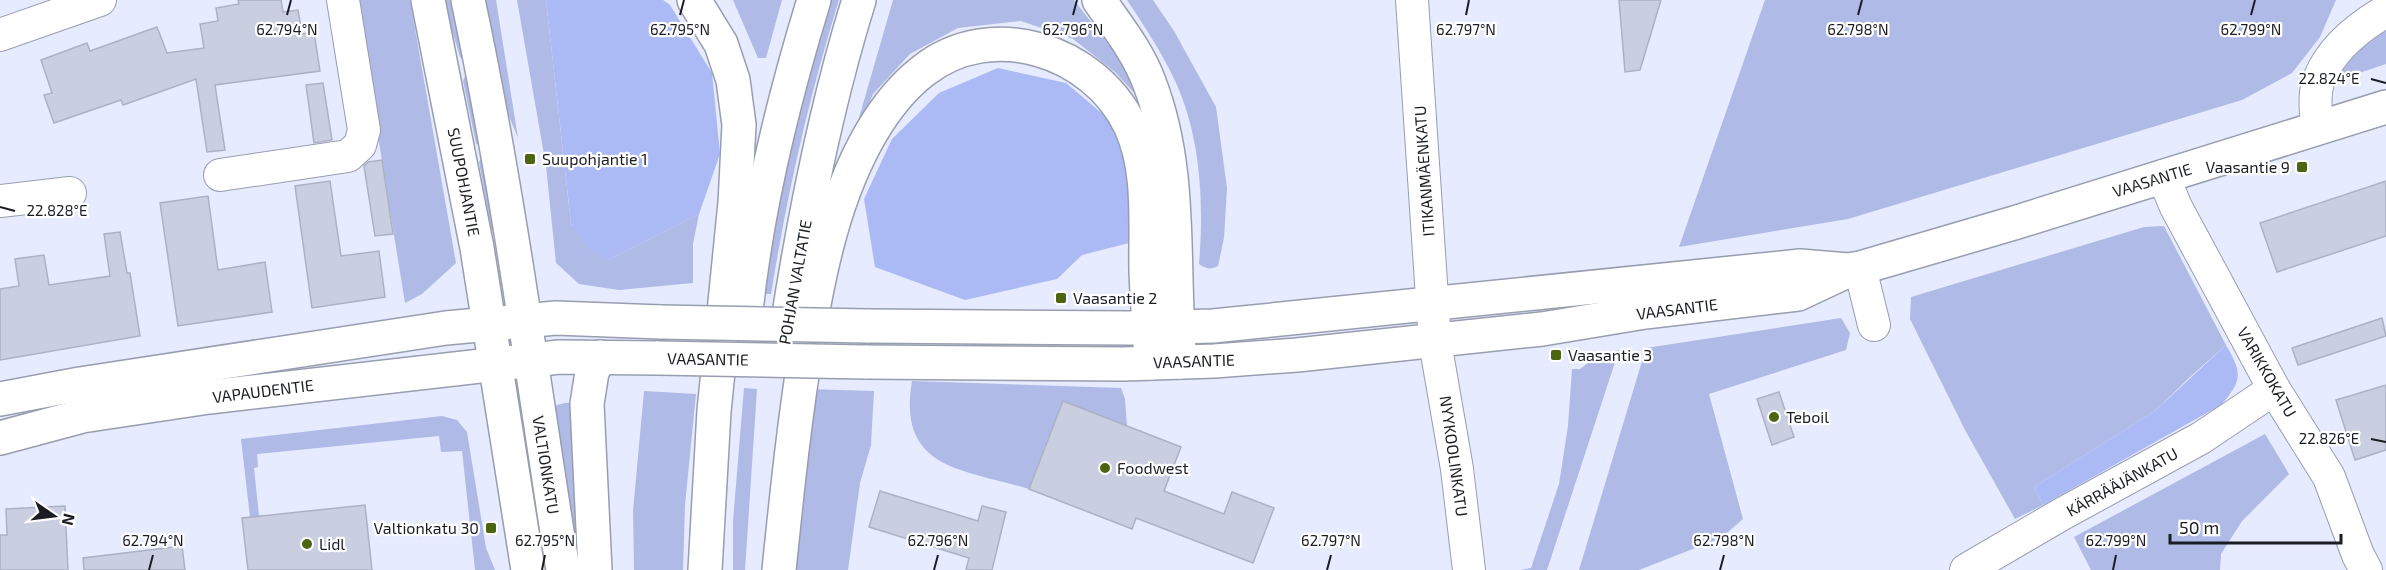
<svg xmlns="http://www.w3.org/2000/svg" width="2386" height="570" viewBox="0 0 2386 570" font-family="'Exo 2',sans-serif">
	<rect width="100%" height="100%" fill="#e6ebff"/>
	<!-- green -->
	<g fill="#afbae7">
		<path d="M356 0H410L456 263 422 294 405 303Z"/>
		<path d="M443 0H451L464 56 462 59 460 57Z"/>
		<path d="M480 0H496L518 138 502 99Z"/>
		<path d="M517 0H546L571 224 608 260 699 214 693 244V283L619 290 579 284 556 263 546 166Z"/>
		<path d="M733 0H782L766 58H758Z"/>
		<path d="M825 0H839C809 96 787 195 771 294H758L784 157Z"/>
		<path d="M893 0H1074L1119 58 1146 106 1115 72 1073 39 1021 21 958 28 910 54 873 94 850 149Z"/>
		<path d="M1127 0H1153L1174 31 1216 107 1227 188 1224 238 1218 266C1211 270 1206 269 1199 264 1204 204 1201 138 1176 83 1163 54 1144 26 1127 0Z"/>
		<path d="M1765 0H2336L2320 37 2292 73 2242 100 1848 219 1679 247Z"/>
		<path d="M2386 21V64L2338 80 2335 72Z"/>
		<path d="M468 75 481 143 479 145 476 144 463 81 465 76Z"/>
		<path d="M481 158 484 159 494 231 491 229 479 162Z"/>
		<path d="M2164 226 2226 345 2190 377 2155 411 2034 487 2043 505 2015 519 1965 430 1910 319 1911 297 2144 227Z"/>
		<path d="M1841 318 1850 333 1846 350 1709 394 1743 519 1721 538 1639 570H1579L1646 348Z"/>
		<path d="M1619 350 1547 570H1520L1531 568 1559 484 1568 426 1572 369H1580L1600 354Z"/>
		<path d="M912 381 1121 388 1125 399 1127 426 1063 401 1029 489C963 469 897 470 912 381Z"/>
		<path d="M744 388 757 389 745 570H733V521Z"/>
		<path d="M807 389 874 391 871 445 860 483 848 570H791Z"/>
		<path d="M644 391 696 394 685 505 683 570H634L633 511Z"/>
		<path d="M565 403H578L580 570 553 406Z"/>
		<path d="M442 416 457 420 467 432 486 548 495 570H475L462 451 441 452 439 436 257 454 258 467 254 468 259 516 250 517 241 439Z"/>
		<path d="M2265 434 2289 474 2242 521 2221 554 2220 570H2091L2074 537Z"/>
	</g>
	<!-- forest -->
	<g fill="#abb9f4">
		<path d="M546 0H663L670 5 712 73 720 154 699 214 608 260 587 247 571 223Z"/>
		<path d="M998 68 1066 83 1117 126 1132 190 1129 243 1082 255 1057 279 965 300 875 267 864 199 892 139 939 93Z"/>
		<path d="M2226 345C2242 373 2243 380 2221 405L2043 505 2034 487 2155 411Z"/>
	</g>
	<!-- building -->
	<g fill="#c9cee1" stroke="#acb1c4" stroke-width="1.5">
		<path d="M238 0H281L283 12 298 10 302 34 314 32 320 71 215 85 225 150 207 152 196 79 123 105 121 100 54 123 44 95 52 93 41 60 87 43 90 51 157 27 167 53 204 48 200 24 218 21 216 8 239 4Z"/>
		<path d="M1619 0H1661L1640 70 1625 72Z"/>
		<path d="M323 83 332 140 314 143 306 85Z"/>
		<path d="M382 160 393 234 375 236 364 166 368 162Z"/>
		<path d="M330 181 341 256 379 251 385 297 312 308 295 186Z"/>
		<path d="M2386 181V236L2277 272 2260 223Z"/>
		<path d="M208 196 218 270 265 262 272 312 178 326 160 203Z"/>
		<path d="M120 232 127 273H130L140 336 0 360V289L19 286 15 259 44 255 49 285 110 276 104 234Z"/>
		<path d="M2382 318 2386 336 2298 365 2292 348Z"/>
		<path d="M2386 385V450L2355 460 2336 400Z"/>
		<path d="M1779 392 1794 437 1772 445 1757 399Z"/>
		<path d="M1063 401 1181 447 1164 491 1224 514 1232 492 1274 508 1253 563 1136 518 1132 529 1029 489Z"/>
		<path d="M880 491 978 521 982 506 1006 512 992 570H966L969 558 869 527Z"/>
		<path d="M365 505 372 570H248L242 518Z"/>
		<path d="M65 506 68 570H0V535H7L6 509Z"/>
		<path d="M182 546 185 570H84L83 558Z"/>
	</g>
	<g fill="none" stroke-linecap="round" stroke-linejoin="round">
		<defs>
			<g id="minor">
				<path d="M1412 0 1435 342 1457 469 1469 570"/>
				<path d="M0 35 100 0"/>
				<path d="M2317 128C2316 111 2313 93 2320 77 2332 48 2360 26 2386 11"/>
				<path d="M220 175 348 156 360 145 364 130 343 0"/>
				<path d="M2163 176 2176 207 2274 389 2329 477 2358 555 2366 570"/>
				<path d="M0 201 70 193"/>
				<path d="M1860 268 1874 325"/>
				<path d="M1966 570 2062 514 2201 438 2274 389"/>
			</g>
			<g id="major">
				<path d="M428 0 477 248 528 570"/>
				<path d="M468 0C508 188 533 380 563 570"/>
				<path d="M867 326 1130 328 1213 326 1800 266 1848 270 1860 268 2014 223 2386 107"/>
				<path d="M865 362 1124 364 1214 361 1297 355 1542 329 1645 312 1798 294 1847 271"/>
				<path d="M0 399 80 384 446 328 556 318 661 322"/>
				<path d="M0 438 82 416 209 397 559 357 659 358"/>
				<path d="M595 570 587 404 592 372 600 357"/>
			</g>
			<g id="highway">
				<path d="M694 0 721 44 733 80 739 125 735 203 714 411 705 570"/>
				<path d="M1099 0C1117 26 1138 52 1149 82 1184 171 1171 268 1180 362"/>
				<path d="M746 311C757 206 783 101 814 0"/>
				<path d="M787 327C804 217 826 106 859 0"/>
				<path d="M779 570C787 492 795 414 808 337 820 267 835 195 871 133 885 109 901 88 923 71 991 17 1094 50 1130 125 1151 170 1145 224 1146 271 1147 302 1150 332 1151 363"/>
			</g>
		</defs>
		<!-- minor casing -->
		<use href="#minor" stroke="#989daf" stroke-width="34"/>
		<!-- major casing -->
		<use href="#major" stroke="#989daf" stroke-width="36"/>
		<!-- highway casing -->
		<use href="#highway" stroke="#989daf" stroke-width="36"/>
		<!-- minor -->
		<use href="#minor" stroke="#fff" stroke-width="32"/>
		<!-- major -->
		<use href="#major" stroke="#fff" stroke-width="33"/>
		<!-- highway -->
		<use href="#highway" stroke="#fff" stroke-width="33"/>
		<defs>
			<g id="major-bridge">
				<path d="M661 322 867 326"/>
				<path d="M659 358 865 362"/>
			</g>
		</defs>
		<!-- major-bridge casing -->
		<use href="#major-bridge" stroke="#989daf" stroke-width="36" stroke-linecap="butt"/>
		<!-- major-bridge -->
		<use href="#major-bridge" stroke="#fff" stroke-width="33"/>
	</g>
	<!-- ticks -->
	<path fill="none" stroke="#1b1d24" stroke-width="2" d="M287 15 291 0M680 15 684 0M1073 15 1077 0M1466 15 1469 0M1858 15 1862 0M2251 15 2255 0M2371 79 2386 83M0 207 15 211M2371 439 2386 442M149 570 153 555M542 570 545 555M934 570 938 555M1327 570 1331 555M1720 570 1724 555M2113 570 2116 555"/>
	<!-- markers -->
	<g fill="#4d6411" stroke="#fff" stroke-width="2">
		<rect x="524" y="153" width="12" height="12" rx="3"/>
		<rect x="2296" y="161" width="12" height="12" rx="3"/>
		<rect x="1055" y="292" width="12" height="12" rx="3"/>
		<rect x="1550" y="349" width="12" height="12" rx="3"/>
		<circle cx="1774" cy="417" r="6"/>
		<circle cx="1105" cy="468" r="6"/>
		<rect x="485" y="522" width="12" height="12" rx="3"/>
		<circle cx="307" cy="544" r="6"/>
	</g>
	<g text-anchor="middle" stroke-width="4.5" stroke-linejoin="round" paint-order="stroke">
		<!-- poi labels -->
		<g font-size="16" fill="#1b1d24" stroke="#fff" text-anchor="start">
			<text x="542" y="165">Suupohjantie 1</text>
			<text x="2290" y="173" text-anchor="end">Vaasantie 9</text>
			<text x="1073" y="304">Vaasantie 2</text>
			<text x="1568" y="361">Vaasantie 3</text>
			<text x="1786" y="423">Teboil</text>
			<text x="1117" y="474">Foodwest</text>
			<text x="479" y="534" text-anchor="end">Valtionkatu 30</text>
			<text x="319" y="550">Lidl</text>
		</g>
		<!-- street labels -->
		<g font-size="16" fill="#1b1d24" stroke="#fff">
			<text transform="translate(1424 171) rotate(-94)" y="6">ITIKANMÄENKATU</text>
			<text transform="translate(2152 180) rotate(-17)" y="6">VAASANTIE</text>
			<text transform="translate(464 182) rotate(79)" y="6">SUUPOHJANTIE</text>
			<text transform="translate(795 282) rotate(-80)" y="6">POHJAN VALTATIE</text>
			<text transform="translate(1677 309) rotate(-7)" y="6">VAASANTIE</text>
			<text transform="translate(708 359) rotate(1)" y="6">VAASANTIE</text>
			<text transform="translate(1194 361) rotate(-2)" y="6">VAASANTIE</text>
			<text transform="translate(2267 372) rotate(60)" y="6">VARIKKOKATU</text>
			<text transform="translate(263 391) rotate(-7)" y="6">VAPAUDENTIE</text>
			<text transform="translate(1454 456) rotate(82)" y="6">NYYKOOLINKATU</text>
			<text transform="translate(546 465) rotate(81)" y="6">VALTIONKATU</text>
			<text transform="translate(2122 482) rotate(-29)" y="6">KÄRRÄÄJÄNKATU</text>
		</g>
	</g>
	<g font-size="15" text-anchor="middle" fill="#1b1d24" stroke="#fff" stroke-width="4.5" stroke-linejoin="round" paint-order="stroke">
		<text x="287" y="35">62.794°N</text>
		<text x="680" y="35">62.795°N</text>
		<text x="1073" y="35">62.796°N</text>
		<text x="1466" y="35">62.797°N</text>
		<text x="1858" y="35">62.798°N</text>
		<text x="2251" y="35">62.799°N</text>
		<text x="2329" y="84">22.824°E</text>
		<text x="57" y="216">22.828°E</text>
		<text x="2329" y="444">22.826°E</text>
		<text x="153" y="546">62.794°N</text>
		<text x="545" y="546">62.795°N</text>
		<text x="938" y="546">62.796°N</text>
		<text x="1331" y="546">62.797°N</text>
		<text x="1724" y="546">62.798°N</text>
		<text x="2116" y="546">62.799°N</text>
	</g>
	<!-- north arrow -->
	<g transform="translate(54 516) rotate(104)" stroke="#ffffff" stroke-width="4.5" paint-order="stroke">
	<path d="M0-4.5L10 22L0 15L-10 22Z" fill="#1b1d24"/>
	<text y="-9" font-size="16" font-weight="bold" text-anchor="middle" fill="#1b1d24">N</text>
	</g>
	<!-- scale -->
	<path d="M2170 534v9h171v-9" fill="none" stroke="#1b1d24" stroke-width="3"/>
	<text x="2179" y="534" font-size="18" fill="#1b1d24" stroke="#ffffff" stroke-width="4.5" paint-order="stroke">50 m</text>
</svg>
